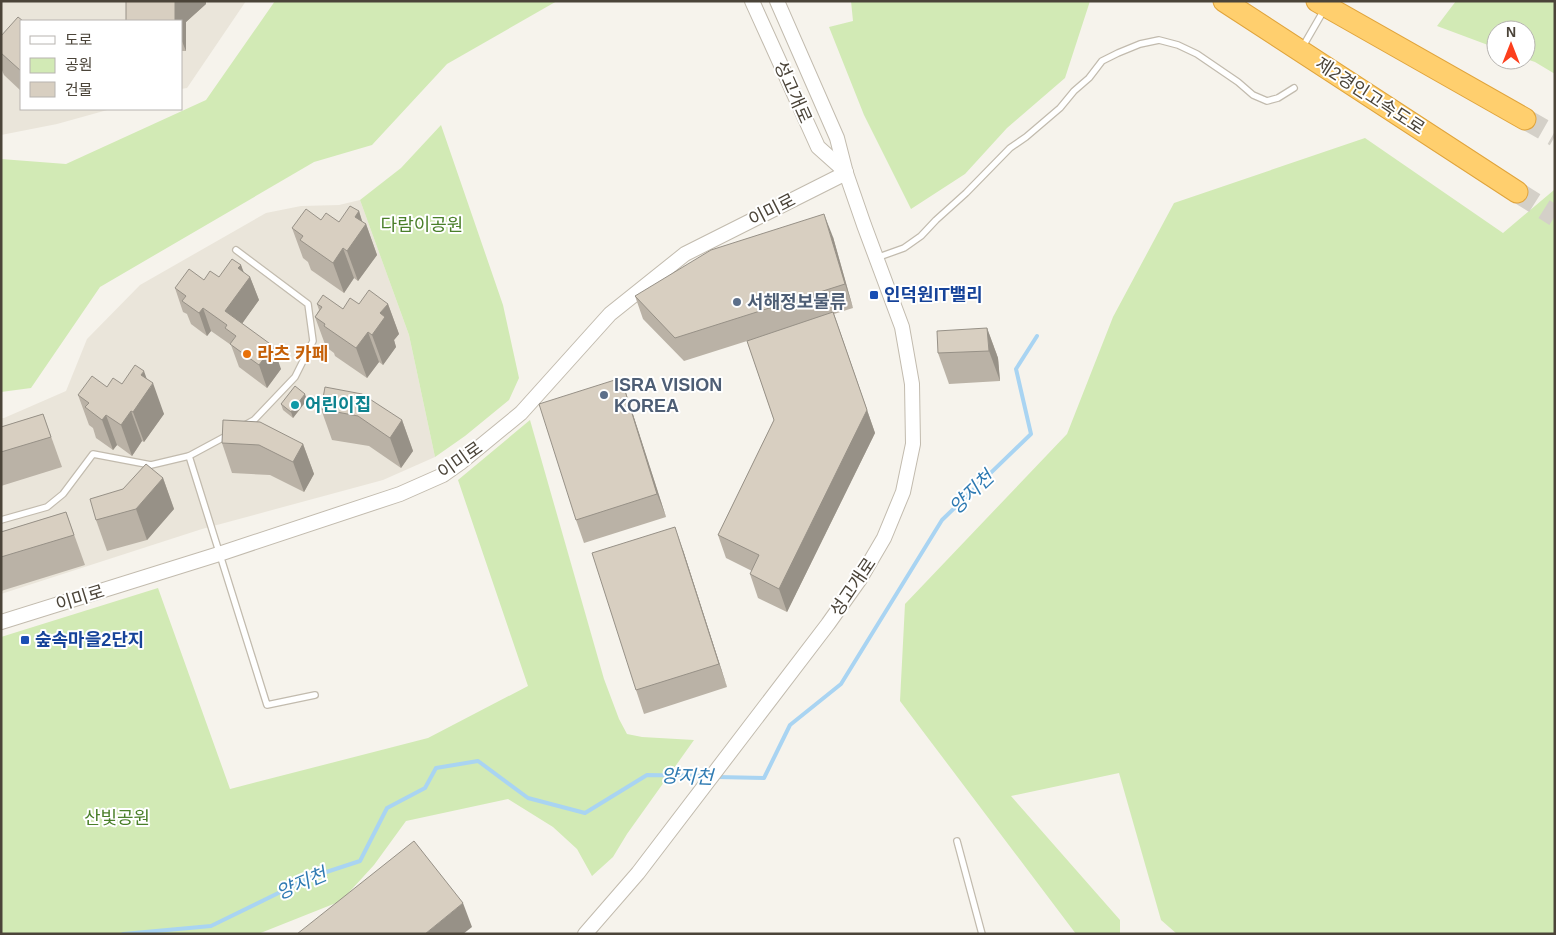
<svg xmlns="http://www.w3.org/2000/svg" width="1556" height="935" viewBox="0 0 1556 935" font-family="Arial,'Noto Sans KR',sans-serif">
	<rect width="100%" height="100%" fill="#f6f3ec"/>
	<!-- residential -->
	<g fill="#eae5da">
		<path d="M1 1H246L187 88 181 89V21H21V109H111L57 124 1 135Z"/>
		<path d="M360 200 409 335 435 457 383 480 202 529 1 594V418H4L66 391 87 339 140 285 266 213 301 206 339 205Z"/>
	</g>
	<!-- green -->
	<g fill="#d2eab5">
		<path d="M275 1H557L447 64 372 145 314 162 100 287 31 388 1 392V159L66 164 206 100Z"/>
		<path d="M851 1H1090L1065 78 1007 128 965 174 911 209 864 115 829 27 853 21Z"/>
		<path d="M1456 1H1555V74L1535 62 1526 59V30H1496V48L1437 26Z"/>
		<path d="M441 125 503 305 519 378 509 400 465 436 435 457 409 335 360 200 401 168Z"/>
		<path d="M1365 138 1503 233 1554 190 1555 186V934H1177L1161 920 1119 773 1011 796 1120 920V934H1076L900 701 905 604 1067 434 1113 317 1174 203Z"/>
		<path d="M530 420 604 679 619 719 627 734 642 737 694 740 627 834 613 857 592 876 577 849 553 827 508 799 406 821 374 865 341 901 258 934H1V637L158 588 230 789 428 738 528 686 458 480Z"/>
	</g>
	<g fill="none" stroke-linecap="round" stroke-linejoin="round">
		<!-- stream -->
		<g stroke="#a9d4f2" stroke-width="4">
			<path d="M717 777 764 778 790 725 841 684 942 520 1031 434 1016 369 1037 336"/>
			<path d="M123 934 211 926 311 877 360 861 387 808 425 788 436 768 478 761 528 798 585 813 647 775 707 776"/>
		</g>
		<!-- motorway-tunnel -->
		<g stroke="#d4d0c8" stroke-width="21" stroke-dasharray="21 11" stroke-linecap="butt">
			<path d="M1525 119 1555 136"/>
			<path d="M1517 192 1555 216"/>
		</g>
		<defs>
			<g id="service">
				<path d="M1302 48 1324 10"/>
				<path d="M236 250 308 304 313 341 295 377 254 420 245 425"/>
				<path d="M876 258 904 248 921 236 936 220 966 193 1010 148 1026 137 1060 108 1074 91 1089 78 1102 61 1118 53 1140 44 1159 40 1178 45 1197 54 1238 82 1253 95 1267 101 1278 98 1294 88"/>
				<path d="M228 435 189 456 267 705 315 695"/>
				<path d="M1 520 47 507 63 494 93 454 151 465 189 456"/>
				<path d="M957 841 982 934"/>
			</g>
			<g id="tertiary">
				<path d="M752 1 818 147 846 172"/>
				<path d="M1 622 219 554 400 494 443 475 460 463 521 413 610 314 685 254 846 173"/>
				<path d="M585 934 638 873 828 624 860 579 884 538 903 492 913 444 912 384 902 327 864 225 846 173 837 138 777 1"/>
			</g>
			<g id="motorway">
				<path d="M1224 1 1517 192"/>
				<path d="M1317 1 1525 119"/>
			</g>
		</defs>
		<!-- service casing -->
		<use href="#service" stroke="#c2bbae" stroke-width="8"/>
		<!-- tertiary casing -->
		<use href="#tertiary" stroke="#c2bbae" stroke-width="16"/>
		<!-- motorway casing -->
		<use href="#motorway" stroke="#e0a43c" stroke-width="23"/>
		<!-- service -->
		<use href="#service" stroke="#fff" stroke-width="5.5"/>
		<!-- tertiary -->
		<use href="#tertiary" stroke="#fff" stroke-width="14"/>
		<!-- motorway -->
		<use href="#motorway" stroke="#ffcf6e" stroke-width="21"/>
	</g>
	<!-- wall -->
	<g fill="#bab2a6">
		<path d="M126 1 206 4 186 22V51H181V21H126Z"/>
		<path d="M21 21V91L4 75 1 68V36Z"/>
		<path d="M359 211 362 222 366 224 377 255 358 281 354 278 344 293 311 270 308 262 303 258 292 228 321 220 339 222Z"/>
		<path d="M833 237 853 308 834 314 875 433 787 612 758 598 750 574 752 571 726 558 718 535 774 420 747 341 684 361 643 319 635 296Z"/>
		<path d="M241 265 243 272 250 277 259 300 242 323 281 369 267 388 239 367 231 345 211 331 207 336 191 324 187 314 183 312 175 288 204 280 219 277Z"/>
		<path d="M317 304 343 309 359 304H388L399 334 394 340 396 347 383 365 379 362 367 378 335 356 334 353 326 347 315 317 319 310Z"/>
		<path d="M987 328 998 358 1000 381 949 384 938 353Z"/>
		<path d="M146 379 164 414 144 442 142 441 132 456 117 445 113 450 96 438 93 428 89 425 78 395 122 384Z"/>
		<path d="M307 400 293 418 283 410 281 404Z"/>
		<path d="M629 402 666 517 584 543 576 520Z"/>
		<path d="M321 409 402 420 413 451 401 468 369 446 332 440Z"/>
		<path d="M43 414 62 467 1 486V427Z"/>
		<path d="M222 443 303 444 314 474 304 492 270 475 232 473Z"/>
		<path d="M163 478 174 509 147 540 107 551 96 520Z"/>
		<path d="M66 512 85 565 1 591V532Z"/>
		<path d="M683 550 727 687 644 714 636 690Z"/>
	</g>
	<!-- shaded-wall -->
	<g fill="#979187">
		<path d="M175 1H206V4L186 22V51L181 39V21H175Z"/>
		<path d="M359 211 364 227 366 224 377 255 358 281 347 251 355 217Z"/>
		<path d="M824 214 833 237 853 308 845 284Z"/>
		<path d="M343 248 354 278 344 293 333 263Z"/>
		<path d="M241 265 247 281 250 277 259 300 234 335 225 311 238 268Z"/>
		<path d="M388 304 399 334 394 340 396 347 383 365 372 335 380 313Z"/>
		<path d="M203 308 211 331 207 336 199 313Z"/>
		<path d="M833 312 875 433 787 612 779 589Z"/>
		<path d="M987 328 998 358 1000 381 989 351Z"/>
		<path d="M368 332 379 362 367 378 356 348Z"/>
		<path d="M273 346 281 369 267 388 259 365Z"/>
		<path d="M144 371 150 388 153 383 164 414 144 442 133 412 141 375Z"/>
		<path d="M621 378 629 402 666 517 657 494Z"/>
		<path d="M305 394 307 400 293 418 291 412Z"/>
		<path d="M131 411 142 441 132 456 121 425Z"/>
		<path d="M106 415 117 445 113 450 102 420Z"/>
		<path d="M402 420 413 451 401 468 390 438Z"/>
		<path d="M303 444 314 474 304 492 293 462Z"/>
		<path d="M163 478 174 509 147 540 136 509Z"/>
		<path d="M675 527 683 550 727 687 719 664Z"/>
		<path d="M463 903 472 927 463 934H425Z"/>
	</g>
	<!-- building -->
	<g fill="#d8cfc1" stroke="#979187">
		<rect x="126" y="1" width="49" height="20"/>
		<path d="M18 17 23 21H21V71L1 53V36Z"/>
		<path d="M350 206 359 211 355 217 366 224 347 251 343 248 333 263 300 240 303 236 292 228 306 209 321 220 326 213 339 222Z"/>
		<path d="M824 214 845 284 675 338 635 296 711 250Z"/>
		<path d="M232 259 241 265 238 268 250 277 225 311 273 346 259 365 230 344 236 336 225 328 227 325 203 308 199 313 182 301 186 296 175 288 189 269 204 280 210 271 219 277Z"/>
		<path d="M369 290 388 304 380 313 385 317 372 335 368 332 356 348 324 326 325 324 315 317 322 307 317 304 323 295 343 309 350 298 359 304Z"/>
		<path d="M833 312 867 410 779 589 750 574 759 555 718 535 774 420 747 341Z"/>
		<path d="M987 328 989 351 938 353 937 331Z"/>
		<path d="M135 365 144 371 141 375 153 383 133 412 131 411 121 425 106 415 102 420 85 407 89 403 78 395 92 376 107 387 113 378 122 384Z"/>
		<path d="M621 378 657 494 576 520 539 404Z"/>
		<path d="M295 386 305 394 291 412 281 404Z"/>
		<path d="M325 387 362 394 402 420 390 438 358 416 321 409Z"/>
		<path d="M43 414 51 437 1 452V427Z"/>
		<path d="M223 420 260 422 303 444 293 462 259 445 222 443Z"/>
		<path d="M146 464 163 478 136 509 96 520 90 499 123 489Z"/>
		<path d="M66 512 74 535 1 557V532Z"/>
		<path d="M675 527 719 664 636 690 592 553Z"/>
		<path d="M414 841 463 903 425 934H297Z"/>
	</g>
	<!-- markers -->
	<g fill="#1a4fb4" stroke="#fff" stroke-width="2">
		<rect x="869" y="290" width="10" height="10" rx="2.5"/>
		<rect x="20" y="635" width="10" height="10" rx="2.5"/>
	</g>
	<g fill="#5c6f8a" stroke="#fff" stroke-width="2">
		<circle cx="737" cy="302" r="5"/>
		<circle cx="604" cy="395" r="5"/>
	</g>
	<circle fill="#e8710a" stroke="#fff" stroke-width="2" cx="247" cy="354" r="5"/>
	<circle fill="#0f9aa8" stroke="#fff" stroke-width="2" cx="295" cy="405" r="5"/>
	<g text-anchor="middle" stroke-width="4" stroke-linejoin="round" paint-order="stroke">
		<!-- street labels -->
		<g font-size="18" fill="#4b4439" stroke="#fff">
			<text transform="translate(793 92) rotate(66)" y="6">성고개로</text>
			<text transform="translate(1370 96) rotate(33)" y="6">제2경인고속도로</text>
			<text transform="translate(772 210) rotate(-27)" y="6">이미로</text>
			<text transform="translate(460 460) rotate(-35)" y="6">이미로</text>
			<text transform="translate(853 587) rotate(-56)" y="6">성고개로</text>
			<text transform="translate(80 598) rotate(-17)" y="6">이미로</text>
		</g>
		<!-- park labels -->
		<g font-size="18" fill="#4a7f2a" stroke="#fff">
			<text x="422" y="231">다람이공원</text>
			<text x="117" y="824">산빛공원</text>
		</g>
		<!-- transit labels -->
		<g font-size="18" font-weight="bold" fill="#164399" stroke="#fff" text-anchor="start">
			<text x="884" y="301">인덕원IT밸리</text>
			<text x="35" y="646">숲속마을2단지</text>
		</g>
		<!-- service labels -->
		<g font-size="18" font-weight="bold" fill="#4e5e75" stroke="#fff" text-anchor="start">
			<text x="747" y="308">서해정보물류</text>
			<text x="614" y="391">ISRA VISION<tspan x="614" dy="21">KOREA</tspan></text>
		</g>
		<!-- food labels -->
		<g font-size="18" font-weight="bold" fill="#c56008" stroke="#fff" text-anchor="start">
			<text x="257" y="360">라츠 카페</text>
		</g>
		<!-- culture labels -->
		<g font-size="18" font-weight="bold" fill="#0d838f" stroke="#fff" text-anchor="start">
			<text x="305" y="411">어린이집</text>
		</g>
		<!-- water labels -->
		<g font-size="19" font-style="italic" fill="#2e7ab2" stroke="#fff">
			<text transform="translate(971 492) rotate(-44)" y="7">양지천</text>
			<text transform="translate(687 776) rotate(2)" y="7">양지천</text>
			<text transform="translate(301 883) rotate(-23)" y="7">양지천</text>
		</g>
	</g>
	<!-- border -->
	<rect width="1556" height="935" fill="none" stroke="#4b4439" stroke-width="5"/>
	<!-- legend -->
	<rect x="20" y="20" width="162" height="90" fill="#ffffff" stroke="#b7b4b0"/>
	<rect x="30" y="36" width="25" height="8" fill="#ffffff" stroke="#b7b4b0"/>
	<text x="65" y="45" font-size="15" fill="#4b4439">도로</text>
	<rect x="30" y="58" width="25" height="15" fill="#d2eab5" stroke="#b7b4b0"/>
	<text x="65" y="70" font-size="15" fill="#4b4439">공원</text>
	<rect x="30" y="82" width="25" height="15" fill="#d8cfc1" stroke="#b7b4b0"/>
	<text x="65" y="95" font-size="15" fill="#4b4439">건물</text>
	<!-- north arrow -->
	<g transform="translate(1511 45)"><circle r="24" fill="#ffffff" stroke="#b7b4b0"/>
	<path d="M0-4L9 19L0 12L-9 19Z" fill="#fc3f1d"/>
	<text y="-8" font-size="14" font-weight="bold" text-anchor="middle" fill="#4b4439">N</text>
	</g>
</svg>
